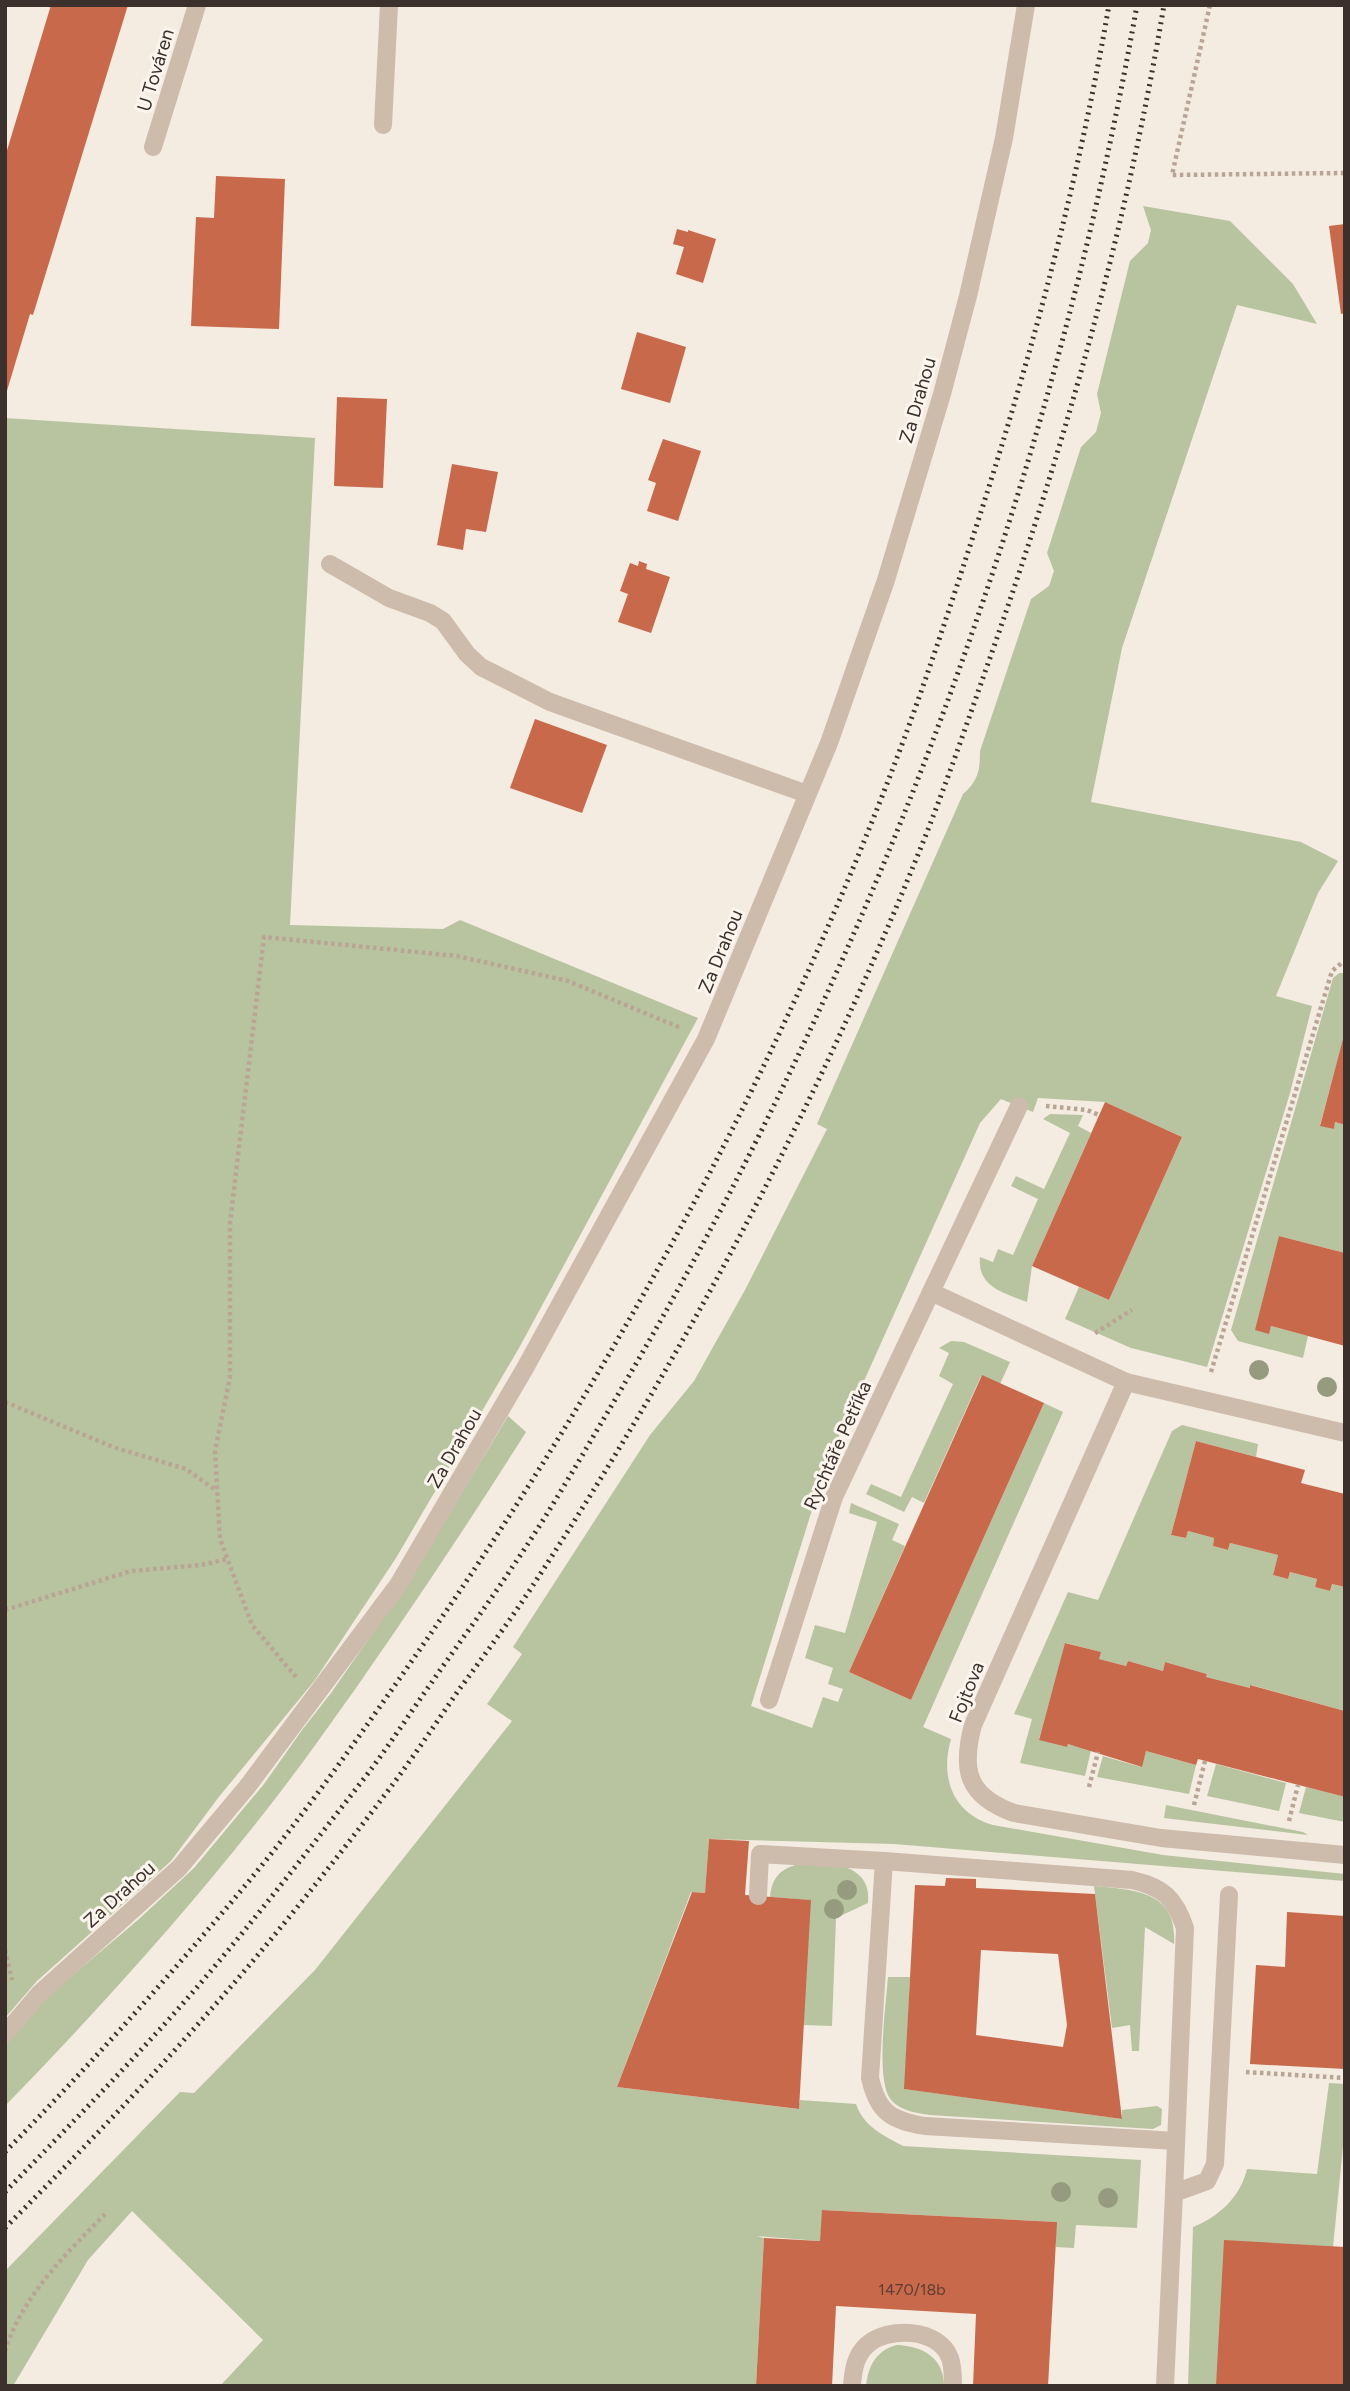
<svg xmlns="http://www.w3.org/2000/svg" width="1350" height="2391" viewBox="0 0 1350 2391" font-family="Figtree,sans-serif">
	<rect width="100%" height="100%" fill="#f4ebe1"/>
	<!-- green -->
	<g fill="#b8c4a0">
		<path d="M1143 206 1230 221 1293 284 1317 324 1237 305 1122 648 1091 802 1301 842 1338 861 1318 893 1276 996 1312 1006 1290 1093 1207 1367 1131 1348 1065 1319 1079 1287 1109 1300 1182 1137 1105 1102 1038 1098 1033 1112 1001 1099 980 1123 837 1441 812 1510 751 1706 812 1728 823 1697 838 1702 843 1689 828 1684 833 1668 805 1658 815 1625 845 1633 877 1522 849 1513 851 1503 899 1524 892 1540 905 1546 849 1672 911 1700 1044 1403 1063 1412 923 1727 951 1739C940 1777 952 1813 993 1825L1163 1855 1345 1874V1881L894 1844 709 1839 705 1893 691 1892 617 2087 798 2109 800 2100 856 2104C864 2127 883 2135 903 2146L1141 2160 1137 2228 1076 2225 1074 2248 1056 2247V2222L823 2210 820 2241 757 2236 764 2238 756 2386H220L263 2340 132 2211 88 2260 13 2386H5V2271L180 2092 194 2093 315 1970 512 1721 487 1704 522 1654 513 1647 650 1435 694 1381 745 1290 827 1129 817 1124 963 794C978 781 980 771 980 751L1031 599 1049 586 1054 571 1047 553 1081 447 1096 432 1101 413 1097 394 1130 261 1148 243 1151 230Z"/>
		<path d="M5 418 315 438 290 925 443 929 460 920 698 1018 519 1348 396 1558 315 1680 218 1798 171 1861 37 1981 5 2018Z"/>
		<path d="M1339 973H1345V1032L1320 1125 1334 1129 1335 1122 1345 1125V1253L1279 1236 1268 1333 1271 1326 1308 1336 1303 1358 1238 1341 1231 1330 1333 978Z"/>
		<path d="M1050 1114 1083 1115 1078 1126 1091 1133 1032 1266 1027 1302C1004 1293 977 1287 980 1257L993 1262 998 1249 1013 1255 1038 1199 1011 1186 1016 1176 1044 1189 1070 1133 1043 1119Z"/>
		<path d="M951 1341 964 1342 1010 1362 1000 1384 981 1376 924 1503 912 1497 904 1512 866 1494 871 1484 901 1497 953 1384 939 1376 949 1353 939 1348Z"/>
		<path d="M508 1416 526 1432C459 1538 389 1643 316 1744 225 1870 113 1995 5 2106V2046L20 2025 41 2002 139 1919 194 1868 264 1784 302 1730 331 1693 413 1575Z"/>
		<path d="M1182 1425 1258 1444 1256 1457 1196 1441 1171 1535 1186 1538 1188 1531 1214 1538 1213 1546 1228 1550 1230 1543 1278 1555 1273 1575 1288 1579 1290 1572 1317 1579 1315 1587 1330 1591 1332 1584 1345 1587V1711L1251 1685 1250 1688 1206 1677 1207 1674 1165 1662 1163 1671 1128 1661 1126 1666 1099 1659 1100 1652 1066 1643 1039 1739 1067 1747 1068 1744 1091 1750 1085 1776 1020 1763 1032 1719 1014 1714 1068 1592 1098 1600 1172 1431Z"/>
		<path d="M1146 1751 1196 1765 1189 1794 1097 1777 1103 1756 1141 1767Z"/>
		<path d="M1216 1764 1286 1783 1279 1811 1207 1796Z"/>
		<path d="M1306 1787 1345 1797V1822L1299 1813Z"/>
		<path d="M1166 1805 1303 1832 1308 1835 1164 1818Z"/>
		<path d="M800 1864 845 1867C862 1873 870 1885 868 1903L836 1918 832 2026 803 2025 810 1900 770 1897C772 1877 781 1868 800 1864Z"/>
		<path d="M1094 1886C1133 1890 1178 1890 1174 1944L1145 1927 1139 2051H1132L1130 2025 1112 2028Z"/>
		<path d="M888 1977H910L905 2089 1122 2119V2110L1157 2106 1162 2109 1161 2125 1153 2129 930 2115C916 2113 901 2111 891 2100 875 2081 886 2004 888 1977Z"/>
		<path d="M1329 2083 1345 2084V2127L1333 2247 1216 2386H1188L1193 2227C1219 2217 1241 2196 1247 2169L1317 2174Z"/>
		<path d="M897 2345C923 2346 944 2358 944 2386H866C868 2365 877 2350 897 2345Z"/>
	</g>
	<!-- building -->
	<g fill="#c8694b" fill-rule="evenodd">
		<path d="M51 5H128L33 315 30 314 6 394 5 157Z"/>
		<path d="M216 176 285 179 279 329 191 326 196 217 214 218Z"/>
		<path d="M1345 224V313L1341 314 1329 226Z"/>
		<path d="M677 229 688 232V230L716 239 703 283 676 274 684 247 673 244Z"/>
		<path d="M637 332 686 347 670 403 621 389Z"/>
		<path d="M337 397 387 399 383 488 334 486Z"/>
		<path d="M663 439 701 451 678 521 647 511 656 483 648 480Z"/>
		<path d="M452 464 498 472 486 532 466 529 463 550 437 545Z"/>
		<path d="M639 561 647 564 646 569 670 577 651 633 618 622 628 594 620 591 630 563 638 566Z"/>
		<path d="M535 719 607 745 582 813 510 788Z"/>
		<path d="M1344 1035 1345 1125 1335 1122 1334 1129 1320 1126Z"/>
		<path d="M1105 1102 1182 1137 1109 1300 1032 1266Z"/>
		<path d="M1279 1236 1345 1253V1346L1271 1326 1269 1334 1255 1330Z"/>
		<path d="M982 1375 1044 1403 911 1700 849 1672Z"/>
		<path d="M1196 1441 1305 1470 1301 1483 1345 1494V1587L1332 1584 1330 1591 1315 1587 1317 1579 1290 1572 1288 1579 1273 1575 1278 1555 1230 1543 1228 1550 1213 1546 1214 1538 1188 1531 1186 1538 1171 1535Z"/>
		<path d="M1065 1643 1101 1652 1099 1659 1126 1666 1128 1661 1163 1671 1165 1662 1207 1674 1206 1677 1250 1688V1685L1345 1711V1797L1198 1759 1196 1765 1146 1751 1142 1767 1068 1744 1067 1747 1039 1740Z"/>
		<path d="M709 1839 749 1841 745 1895 811 1900 799 2109 617 2087 692 1892 705 1893Z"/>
		<path d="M946 1878 976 1879V1888L1095 1894 1122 2119 904 2089 915 1885 945 1886ZM981 1950 1058 1954 1067 2025 1063 2047 976 2035Z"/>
		<path d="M1287 1912 1345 1916V2069L1250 2064 1256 1965 1285 1967Z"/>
		<path d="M822 2210 1057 2222 1048 2386H973L976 2314 836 2306 832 2386H756L764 2238 820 2241Z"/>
		<path d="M1224 2240 1345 2247V2386H1216Z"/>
	</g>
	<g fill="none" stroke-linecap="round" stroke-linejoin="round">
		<!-- path -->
		<g stroke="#b9a596" stroke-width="4.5" stroke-dasharray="3.5 3.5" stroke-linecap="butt">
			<path d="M1210 5 1172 175 1345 173"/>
			<path d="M1046 1106 1087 1110 1099 1115"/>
			<path d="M1095 1333 1132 1310"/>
			<path d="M1211 1372 1332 971 1343 962"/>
			<path d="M5 1402 113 1447 186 1469 217 1491"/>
			<path d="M5 1610 131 1571 201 1565 227 1559"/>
			<path d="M296 1677 252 1625 220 1539 215 1451 230 1377V1223L264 937 457 956 568 981 681 1028"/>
			<path d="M1089 1787 1098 1752"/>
			<path d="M1194 1805 1205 1761"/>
			<path d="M1289 1821 1298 1785"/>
			<path d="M5 1950 12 1980"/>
			<path d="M1246 2072 1345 2078"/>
			<path d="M5 2351C23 2295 65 2255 105 2214"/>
		</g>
		<!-- lane -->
		<g stroke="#cdbbac" stroke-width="18">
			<path d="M383 125 389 5"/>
			<path d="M330 564 389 598 430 613 443 621 467 654 481 667 550 702 807 794"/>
			<path d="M758 1896 760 1854 884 1861"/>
			<path d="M1176 2141 925 2126C891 2120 878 2113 870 2078L884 1861 1132 1880C1163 1887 1175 1898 1185 1928L1174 2193 1207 2181 1215 2164 1229 1895"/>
			<path d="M852 2386C853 2371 855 2356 867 2345 888 2326 939 2328 950 2358 953 2366 953 2377 953 2386"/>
		</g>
		<!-- street -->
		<g stroke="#cdbbac" stroke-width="18">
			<path d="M153 147 197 5"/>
			<path d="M931 1292 1126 1382 1345 1433"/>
			<path d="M1126 1382 973 1725C961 1770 967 1796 1014 1813L1161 1838 1345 1855"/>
			<path d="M769 1700 834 1497 1019 1106"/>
			<path d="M5 2034 39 1994 179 1868 247 1787 398 1585 524 1370 706 1039 829 743 886 580 942 394 968 296 1004 138 1026 5"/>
			<path d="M1165 2386 1174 2193"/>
		</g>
		<!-- rail -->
		<g stroke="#3b302b" stroke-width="5" stroke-dasharray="2 5" stroke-linecap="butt">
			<path d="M5 2152C88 2067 168 1978 244 1887 310 1808 368 1724 427 1639 620 1360 785 1058 904 739 931 666 955 592 979 518 1033 350 1079 179 1109 5"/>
			<path d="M5 2192C66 2129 128 2066 186 2000 246 1931 303 1857 359 1785 385 1752 408 1716 432 1682 458 1644 486 1607 511 1569 549 1514 582 1455 616 1398 869 969 1050 496 1137 5"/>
			<path d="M5 2228C74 2158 142 2088 207 2014 269 1944 328 1870 384 1796 410 1762 434 1726 458 1691 486 1653 514 1615 539 1576 688 1347 817 1105 919 852 943 793 964 732 985 672 1062 455 1126 232 1164 5"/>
		</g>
	</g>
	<!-- trees -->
	<g fill="#969b7f">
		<circle cx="1259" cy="1370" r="10"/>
		<circle cx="1327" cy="1387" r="10"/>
		<circle cx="847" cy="1890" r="10"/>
		<circle cx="834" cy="1909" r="10"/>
		<circle cx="1061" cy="2192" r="10"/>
		<circle cx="1108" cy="2198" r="10"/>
	</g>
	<g text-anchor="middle" stroke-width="6" stroke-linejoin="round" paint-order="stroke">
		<!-- number labels -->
		<g font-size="16" fill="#5e3e33">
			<text x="912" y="2295">1470/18b</text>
		</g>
		<!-- street labels -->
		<g font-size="19" fill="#3b302b" stroke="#fbf5ee">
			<text transform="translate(155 70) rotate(-73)" y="7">U Továren</text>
			<text transform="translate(917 400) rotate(-74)" y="7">Za Drahou</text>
			<text transform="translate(720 951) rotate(-68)" y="7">Za Drahou</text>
			<text transform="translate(837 1445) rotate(-66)" y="7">Rychtáře Petříka</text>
			<text transform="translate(454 1448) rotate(-60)" y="7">Za Drahou</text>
			<text transform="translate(966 1692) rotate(-68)" y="7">Fojtova</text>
			<text transform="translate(119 1894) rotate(-42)" y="7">Za Drahou</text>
		</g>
	</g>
	<!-- border -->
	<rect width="1350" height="2391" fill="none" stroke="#3b302b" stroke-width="14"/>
</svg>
